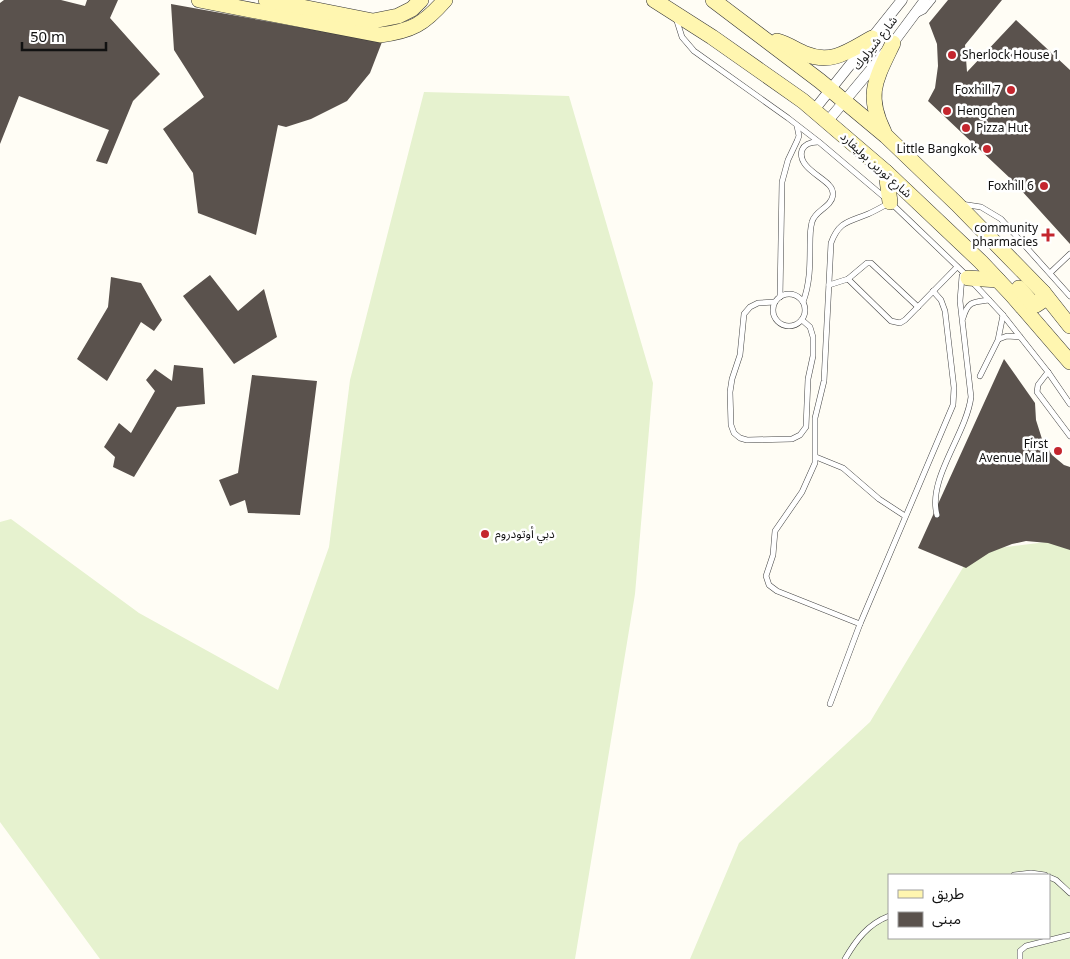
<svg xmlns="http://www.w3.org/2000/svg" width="1070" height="959" viewBox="0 0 1070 959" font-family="Georgia,'Noto Sans Arabic',serif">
	<rect width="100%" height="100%" fill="#fffdf5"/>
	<!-- pitch -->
	<g fill="#e6f2cf" fill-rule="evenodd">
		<path d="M424 92 569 96 653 383 635 594 575 959H100L0 822V522L11 519 139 613 278 690 329 547 350 380Z"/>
		<path d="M1062 540 1070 545V959H690L739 843 870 722 973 551ZM889 875H1049V938H889Z"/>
	</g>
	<!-- building -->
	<g fill="#5a524d">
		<path d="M4 0H61L85 6 87 0H118L110 18 160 74 133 101 107 164 96 161 109 130 19 96 0 144V3Z"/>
		<path d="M948 0H1002L965 45 967 72 1016 20 1070 70V244L1012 180 928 101 935 88 938 66 937 44 929 23Z"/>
		<path d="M171 4 382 42 370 73 347 101 311 119 286 127 278 125 256 235 198 213 193 173 163 129 204 97 174 50Z"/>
		<path d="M210 275 238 311 264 289 277 337 234 364 183 296Z"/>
		<path d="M111 277 141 283 162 320 154 331 141 322 107 381 77 359 108 307Z"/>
		<path d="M1004 359 1035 403 1036 420 1042 439 1052 455 1064 465 1070 467V550L1048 543 1026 541 1012 544 989 553 966 568 918 548Z"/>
		<path d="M174 365 203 368 205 404 177 407 134 477 113 467 115 457 104 447 119 423 131 433 155 391 146 380 155 369 172 381Z"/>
		<path d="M252 375 317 381 300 515 248 513 245 500 230 506 219 480 238 473Z"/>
	</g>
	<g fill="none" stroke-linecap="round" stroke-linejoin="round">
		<defs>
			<g id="lane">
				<path d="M916 15 924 11 933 0"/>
				<path d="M676 18 682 37 694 51 788 118 819 142 890 202 963 272 1003 315 1048 372 1070 404"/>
				<path d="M961 204 981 207 1001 219 1070 296"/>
				<path d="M1050 273 1070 254"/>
				<path d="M848 279 891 321 900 323 905 320 957 267"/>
				<path d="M829 285 848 279 867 263H871L918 307"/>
				<circle cx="789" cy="310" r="16"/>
				<path d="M780 297 782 182 788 160 797 141 799 136 797 126"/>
				<path d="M775 302 758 303 750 307 744 314 740 355 732 379 730 392 731 425 734 433 740 438 747 440 792 439 800 435 806 427 808 379 813 356V337L810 327 802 320"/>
				<path d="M803 302C810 284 810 265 810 245 810 237 810 229 812 222 815 210 831 208 833 195 833 191 832 188 829 185 821 176 797 166 802 150 805 143 812 142 818 142"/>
				<path d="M963 318C968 301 973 302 989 300"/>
				<path d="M999 339 1007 336 1020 337"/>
				<path d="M1048 372 1038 385 1037 392 1070 436"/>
				<path d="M980 376 998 340 1003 315"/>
				<path d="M816 457 843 468 879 499 905 516"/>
				<path d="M937 515C927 479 966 435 971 397L960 301 962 276"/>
				<path d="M860 624 777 591 769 585 766 576 773 555 775 531 802 492 815 463V418L824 381 831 243C839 221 849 222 868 214 875 211 882 207 889 203"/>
				<path d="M830 704 860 624 953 405 954 388 945 311 941 300 933 291"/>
				<path d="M1014 875 1031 873 1045 875"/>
				<path d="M1049 877 1056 880 1070 893"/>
				<path d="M845 959C856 940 868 924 889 916"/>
				<path d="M1020 959V951L1026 946 1070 935"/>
			</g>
			<g id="street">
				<path d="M814 110 902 0"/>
				<path d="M827 122 893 43 925 0"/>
			</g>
			<g id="secondary">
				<path d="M199 0 380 35C412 31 424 24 445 0"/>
				<path d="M266 0 373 21 398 16 412 9 421 0"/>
				<path d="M654 0 712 37 803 101 886 172 981 262 1012 295 1070 362"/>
				<path d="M713 0 820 81 886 136 957 204 1043 292 1070 326"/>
				<path d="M777 41C788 44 796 50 806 54 832 65 850 50 872 38"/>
				<path d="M884 132C865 94 876 79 893 43"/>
				<path d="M886 172 890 202"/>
				<path d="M968 278 998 280"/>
				<path d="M1019 288 1032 303 1036 305 1042 301 1043 292"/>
			</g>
		</defs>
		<!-- lane casing -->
		<use href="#lane" stroke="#444" stroke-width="6"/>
		<!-- street casing -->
		<use href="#street" stroke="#444" stroke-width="11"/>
		<!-- secondary casing -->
		<use href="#secondary" stroke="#333" stroke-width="16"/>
		<!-- lane -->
		<use href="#lane" stroke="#fff" stroke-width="5"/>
		<!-- street -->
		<use href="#street" stroke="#fff" stroke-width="10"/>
		<!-- secondary -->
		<use href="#secondary" stroke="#fff6b0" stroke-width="15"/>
	</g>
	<!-- markers -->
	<g fill="#c4262e" stroke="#fff" stroke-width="2">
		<circle cx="952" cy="55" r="5"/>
		<circle cx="1011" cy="90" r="5"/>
		<circle cx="947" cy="111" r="5"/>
		<circle cx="966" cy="128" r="5"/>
		<circle cx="987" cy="149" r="5"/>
		<circle cx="1044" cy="186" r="5"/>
		<path d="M1045.5 227.5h5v5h5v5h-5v5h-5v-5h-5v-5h5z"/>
		<circle cx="1058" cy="451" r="5"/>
		<circle cx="485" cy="534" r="5"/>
	</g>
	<g text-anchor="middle" stroke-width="5" stroke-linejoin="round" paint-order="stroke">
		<!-- street labels -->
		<g font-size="12" fill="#111" stroke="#fff">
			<text transform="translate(875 43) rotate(-52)" y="4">شارع شيرلوك</text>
			<text transform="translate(876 165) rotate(42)" y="4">شارع تورين بوليفارد</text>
		</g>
		<!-- poi labels -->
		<g font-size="12" fill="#111" stroke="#fff" text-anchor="end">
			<text x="962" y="59" text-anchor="start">Sherlock House 1</text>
			<text x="1001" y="94">Foxhill 7</text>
			<text x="957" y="115" text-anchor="start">Hengchen</text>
			<text x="976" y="132" text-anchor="start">Pizza Hut</text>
			<text x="977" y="153">Little Bangkok</text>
			<text x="1034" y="190">Foxhill 6</text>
			<text x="1038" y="232">community<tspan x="1038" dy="14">pharmacies</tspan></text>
			<text x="1048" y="448">First<tspan x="1048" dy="14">Avenue Mall</tspan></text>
			<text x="495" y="538" text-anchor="start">دبي أوتودروم</text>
		</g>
	</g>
	<!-- legend -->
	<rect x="888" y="874" width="162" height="65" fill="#ffffff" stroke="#a0a0a0"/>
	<rect x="898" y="890" width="25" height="8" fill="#fff6b0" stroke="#a0a0a0"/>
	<text x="932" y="899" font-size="15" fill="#111111">طريق</text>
	<rect x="898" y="912" width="25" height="15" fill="#5a524d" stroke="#a0a0a0"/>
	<text x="932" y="924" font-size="15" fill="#111111">مبنى</text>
	<!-- scale -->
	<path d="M22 42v8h84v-8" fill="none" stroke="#111111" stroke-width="2.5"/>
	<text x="30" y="42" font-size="15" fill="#111111" stroke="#ffffff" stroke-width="4" paint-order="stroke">50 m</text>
</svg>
